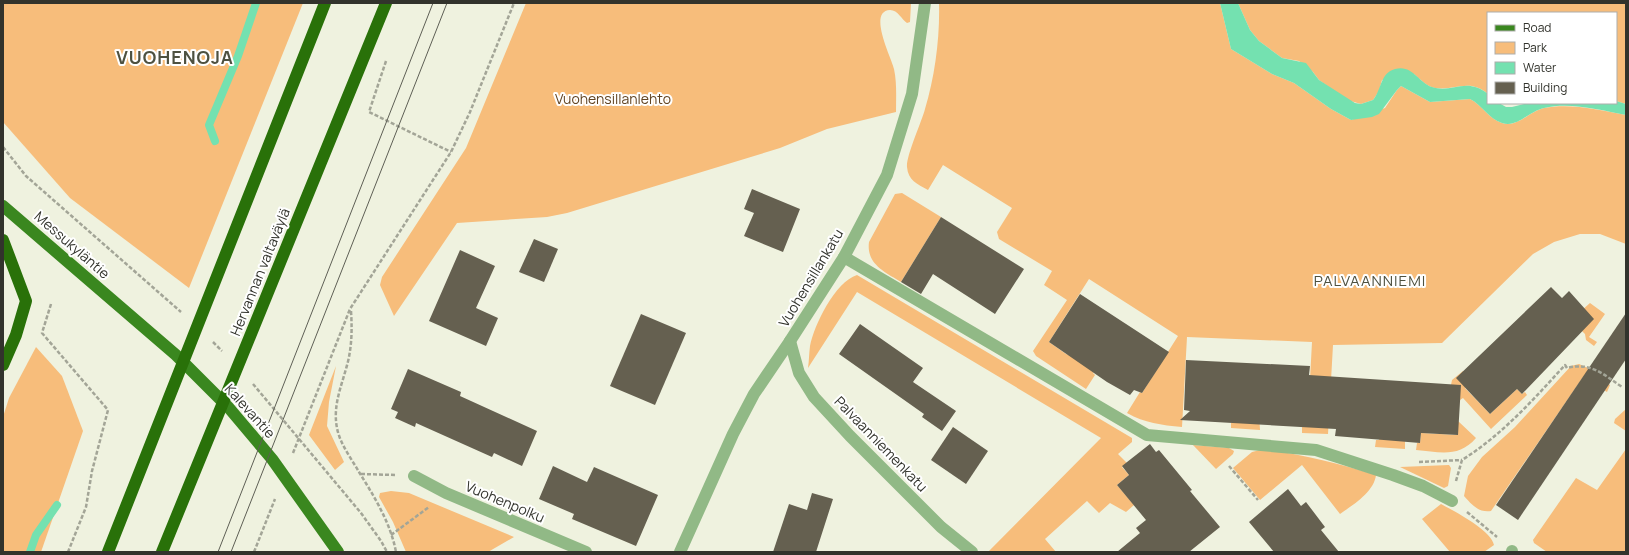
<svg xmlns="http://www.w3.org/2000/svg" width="1629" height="555" viewBox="0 0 1629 555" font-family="Manrope,sans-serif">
	<rect width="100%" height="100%" fill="#eff2df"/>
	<!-- green -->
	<g fill="#f7bd7b">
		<path d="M3 3H303L189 288 70 198 3 122Z"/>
		<path d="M526 3H911L910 22 907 23C902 20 898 10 890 10 867 11 892 59 894 69 897 83 896 98 896 112L827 129 780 148 567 213 547 217 457 223 394 316 380 285 382 277 466 148Z"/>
		<path d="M939 3H1220L1231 49 1272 74 1294 83 1331 109 1351 120 1385 108 1397 90 1401 86 1430 102 1470 99C1482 105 1489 119 1502 123 1517 128 1530 111 1544 108 1571 103 1599 110 1626 115V244L1600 234H1580L1554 242 1533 254 1442 343 1333 345 1328 434 1302 433V417H1308L1312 342 1187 337 1182 427C1161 425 1145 423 1127 413L1140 392 1142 393 1178 336 1089 279 1049 342 1066 354 1098 366 1093 373 1095 375 1086 389 1036 356 1033 351 1067 300 1044 285 1052 271 999 239 997 232 1012 208 943 165 928 190C917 184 908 180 907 167 906 156 922 121 925 109 935 76 940 37 939 3Z"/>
		<path d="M1238 3H1626V104L1616 101V13H1488V94C1469 78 1456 91 1435 88 1427 87 1420 79 1414 74L1382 80 1379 91 1373 100 1361 104 1347 100 1319 80 1313 72 1299 61 1282 58 1259 41 1250 30Z"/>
		<path d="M902 193 941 217 901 282C885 272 866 264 869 242L895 194Z"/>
		<path d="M857 275 1132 438V442L1118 454 1127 463 1122 467 1129 475 1117 485 1134 505 1126 512 1110 503 1099 513 1087 501 1045 539 1056 552H988L1101 438 857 292 808 368C809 361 809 354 810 346 814 325 835 282 857 275Z"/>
		<path d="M1590 303 1605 314 1589 337 1597 342 1594 346 1586 340 1585 334 1571 320Z"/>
		<path d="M36 347 62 376 83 431 41 552H3V417L9 398Z"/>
		<path d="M1579 364 1588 368 1610 385 1607 392 1583 377 1491 511C1479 513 1472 505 1464 496L1468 476 1482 457 1515 427 1571 366Z"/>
		<path d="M336 366 329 402 327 426 344 462 335 470 309 435Z"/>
		<path d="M1463 371 1471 381 1465 388 1490 414 1517 389 1522 394 1525 392 1527 395 1491 429 1463 398 1460 400 1451 385 1452 380Z"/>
		<path d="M1626 409V431L1614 423 1615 419Z"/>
		<path d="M1259 414 1260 430 1231 428V423Z"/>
		<path d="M1458 421 1476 438C1459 458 1440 452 1416 450L1417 443H1420L1421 433 1457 435Z"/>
		<path d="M1380 430 1405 432V449L1375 447 1376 440H1379Z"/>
		<path d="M1193 445 1229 448 1234 451 1233 454 1216 469Z"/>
		<path d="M1264 449C1303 455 1339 463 1376 475 1374 492 1353 505 1340 514L1302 465 1260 500 1233 468 1252 452Z"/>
		<path d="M1626 449V552H1547L1534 543 1533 540 1576 478 1597 490Z"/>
		<path d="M1449 465 1451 468 1448 486 1444 488 1400 467Z"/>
		<path d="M391 491 409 493 514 537 488 552H406L393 522 379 497 380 493Z"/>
		<path d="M1441 504C1454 511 1491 530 1494 545L1484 552H1450L1422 519Z"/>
	</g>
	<!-- water -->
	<path fill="#74e1b0" d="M1220 3H1238L1250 30 1259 41 1282 58 1306 63 1319 80 1355 103 1361 104 1373 100C1382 89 1380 73 1395 69 1412 64 1418 82 1432 87 1452 94 1466 76 1488 94V103H1499L1506 107H1512L1528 103H1616V101L1626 104V115C1599 110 1571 102 1544 108 1529 111 1518 128 1502 123 1489 119 1482 105 1470 99L1430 102 1401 86 1397 90 1379 114 1372 117 1351 120 1331 109 1294 83 1272 74 1231 49Z"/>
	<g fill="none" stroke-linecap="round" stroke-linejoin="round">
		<!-- stream -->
		<g stroke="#74e1b0" stroke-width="8">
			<path d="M215 141 209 125 238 56 256 3"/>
			<path d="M30 552 36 535 57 505"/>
		</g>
	</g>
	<!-- building -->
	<g fill="#656050">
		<path d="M752 189 800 209 783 252 744 236 754 213 744 209Z"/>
		<path d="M941 217 1024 269 995 314 933 274 921 294 901 282Z"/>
		<path d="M534 239 558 249 544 282 519 272Z"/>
		<path d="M460 250 495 266 476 308 498 318 486 346 429 321Z"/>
		<path d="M1551 287 1562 298 1569 291 1594 319 1522 394 1517 389 1490 414 1456 378Z"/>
		<path d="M1080 294 1169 352 1142 393 1134 390 1130 395 1107 382 1049 342Z"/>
		<path d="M1626 313V359L1518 520 1496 505Z"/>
		<path d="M641 314 686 333 655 405 610 386Z"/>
		<path d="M860 324 923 368 913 382 956 411 942 431 922 417 924 414 839 354Z"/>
		<path d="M1186 360 1310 366 1309 375 1461 385 1458 435 1421 433 1420 443 1335 436 1336 429 1180 420 1190 411 1184 410Z"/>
		<path d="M408 369 461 392 460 396 537 431 522 466 494 453 492 457 416 423 415 427 395 418 398 412 391 409Z"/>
		<path d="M953 427 988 451 966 484 931 460Z"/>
		<path d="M1150 444 1156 452 1159 450 1192 490 1190 491 1220 527 1189 552H1117L1140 533 1136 528 1146 520 1117 485 1129 475 1122 466Z"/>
		<path d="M553 466 587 482 594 467 658 495 636 546 572 519 574 514 539 499Z"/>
		<path d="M1288 489 1301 506 1306 502 1325 527 1321 530 1339 552H1274L1249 522Z"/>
		<path d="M812 493 833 499 816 552H773L789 504 807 510Z"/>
	</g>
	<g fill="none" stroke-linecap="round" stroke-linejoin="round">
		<!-- path -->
		<g stroke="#a3a597" stroke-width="2.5" stroke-dasharray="4 2" stroke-linecap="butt">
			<path d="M386 61 369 112 451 152"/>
			<path d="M3 147 26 176 181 312"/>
			<path d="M51 304 42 333 108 410 92 471 86 507 68 552"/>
			<path d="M351 311C352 327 352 341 349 357 344 381 332 403 337 428 340 444 351 458 359 472 374 496 391 524 396 552"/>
			<path d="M213 342 222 351"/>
			<path d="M253 384 361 513 381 541 387 552"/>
			<path d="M293 453 350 309 451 152 470 112 514 3"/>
			<path d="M1419 462 1462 460"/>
			<path d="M1229 466 1258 500"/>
			<path d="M361 474 396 475"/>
			<path d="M1456 481 1462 460C1502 435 1533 400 1565 365L1567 368C1591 362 1603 374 1622 387"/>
			<path d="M1467 512 1497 537"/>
			<path d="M391 535 429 507"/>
			<path d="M254 552 275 499"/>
		</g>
		<!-- lane -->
		<path stroke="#91b986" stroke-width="12" d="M844 257 1147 435 1316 450 1393 475 1423 486 1452 501"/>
		<!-- street -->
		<g stroke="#91b986" stroke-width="12">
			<path d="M790 341 799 373 814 397 850 436 941 527 972 552"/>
			<path d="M414 476 446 493 586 552"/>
			<path d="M680 552 733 434 754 394 790 341 844 257 887 175 912 94 925 3"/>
			<path d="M1512 552V551"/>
		</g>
		<!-- primary -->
		<path stroke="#3a871f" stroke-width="12" d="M3 206 176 355 229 408 272 459 338 552"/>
		<!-- highway -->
		<g stroke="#297109" stroke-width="12">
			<path d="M3 240 26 301 16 335 3 365"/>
			<path d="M108 552 325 3"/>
			<path d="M162 552 386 3"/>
		</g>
		<!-- tram -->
		<g stroke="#5e5f55" stroke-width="1">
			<path d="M218 552 433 3"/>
			<path d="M231 552 447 3"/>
		</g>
	</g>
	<g text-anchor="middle" stroke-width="4" stroke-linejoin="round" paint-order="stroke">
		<!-- park labels -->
		<g font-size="14" fill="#614423" stroke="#fff">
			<text x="613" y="104">Vuohensillanlehto</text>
		</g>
		<!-- street labels -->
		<g font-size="14" fill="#32332c" stroke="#fff">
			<text transform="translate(72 245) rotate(41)" y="5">Messukyläntie</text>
			<text transform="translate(260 272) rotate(-68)" y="5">Hervannan valtaväylä</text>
			<text transform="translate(811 278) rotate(-59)" y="5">Vuohensillankatu</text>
			<text transform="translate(250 411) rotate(48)" y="5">Kalevantie</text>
			<text transform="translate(881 444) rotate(46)" y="5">Palvaanniemenkatu</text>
			<text transform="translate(505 502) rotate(23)" y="5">Vuohenpolku</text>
		</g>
		<!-- neighbourhood labels -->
		<g font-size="15" letter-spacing="1" fill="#4e5140" stroke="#fff">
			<text x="1370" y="286">PALVAANNIEMI</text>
		</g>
		<!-- district labels -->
		<g font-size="18" font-weight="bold" letter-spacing="1" fill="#4e5140" stroke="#fff">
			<text x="175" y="64">VUOHENOJA</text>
		</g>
	</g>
	<!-- border -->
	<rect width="1629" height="555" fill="none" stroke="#32332c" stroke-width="8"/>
	<!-- legend -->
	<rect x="1487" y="12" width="130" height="92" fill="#ffffff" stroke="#adadab"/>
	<rect x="1495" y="25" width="20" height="6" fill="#3a871f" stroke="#adadab"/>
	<text x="1523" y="32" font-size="12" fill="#32332c">Road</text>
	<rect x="1495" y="42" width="20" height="12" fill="#f7bd7b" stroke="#adadab"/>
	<text x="1523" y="52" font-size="12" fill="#32332c">Park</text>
	<rect x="1495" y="62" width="20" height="12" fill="#74e1b0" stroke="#adadab"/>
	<text x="1523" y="72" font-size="12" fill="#32332c">Water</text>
	<rect x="1495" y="82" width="20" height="12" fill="#656050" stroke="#adadab"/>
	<text x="1523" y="92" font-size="12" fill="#32332c">Building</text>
</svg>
